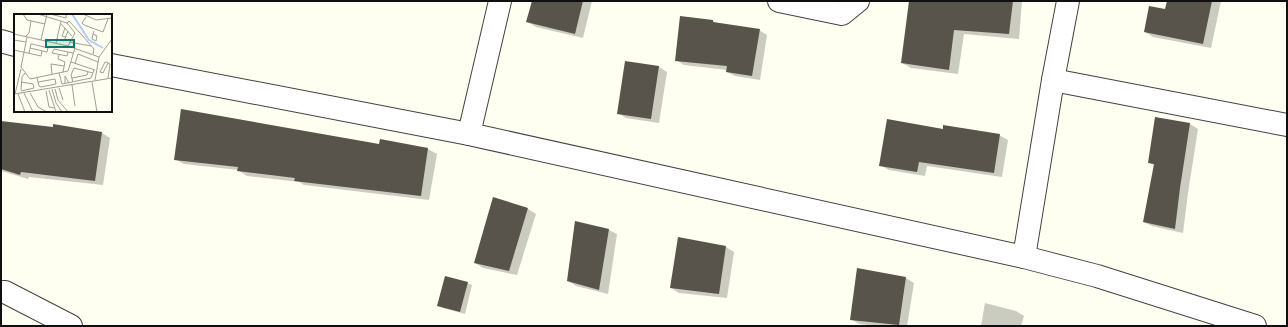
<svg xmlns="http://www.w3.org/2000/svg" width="1288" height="327" viewBox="0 0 1288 327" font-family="'Source Serif 4',serif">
	<rect width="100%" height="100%" fill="#fefff1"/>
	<!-- shadow -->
	<g fill="#0003">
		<path d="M533 1H592L583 38 536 27 528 22Z"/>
		<path d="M910 1H1022L1019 39 964 34 958 74 911 68 902 63Z"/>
		<path d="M1168 1H1221L1211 48 1153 37 1145 32 1166 11Z"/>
		<path d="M713 21 719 24 759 30 767 35 760 80 735 76 727 72V70L684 65 676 60Z"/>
		<path d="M626 62 659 67 667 72 659 123 626 118 618 113Z"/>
		<path d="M1 122 54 128V125L102 133 110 138 103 185 29 177 28 179 1 171Z"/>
		<path d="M1190 124 1198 129 1188 193 1183 233 1152 226 1144 222 1155 166 1149 162Z"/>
		<path d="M943 130 999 135 1008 140 1002 177 927 166 925 176 889 170 880 165Z"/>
		<path d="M381 140 428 149 437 154 429 200 304 185 299 182 247 176 238 170 184 164 175 159 380 145Z"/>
		<path d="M528 209 536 214 517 275 483 268 475 263Z"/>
		<path d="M575 222 609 230 617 234 608 294 576 286 568 281Z"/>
		<path d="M726 247 734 252 727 298 679 293 671 288Z"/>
		<path d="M906 278 914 283 907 326H878L859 324 851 319Z"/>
		<path d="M467 283 472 285 465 314 443 308 438 305Z"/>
		<path d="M985 303 1016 311 1024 316 1021 326H981Z"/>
	</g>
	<!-- building -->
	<g fill="#58534b">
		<path d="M532 1H583L575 34 526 22Z"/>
		<path d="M909 1H1013L1009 34 954 30 949 70 901 63Z"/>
		<path d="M1167 1H1212L1203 44 1144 32 1149 6 1165 9Z"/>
		<path d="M680 16 713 20V22L760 29 752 76 726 72 727 66 675 61Z"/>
		<path d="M625 61 659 66 651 119 617 114Z"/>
		<path d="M181 109 379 144 380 139 428 148 421 196 294 181 295 178 237 171 238 167 174 160Z"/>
		<path d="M1155 117 1190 123 1180 188 1175 229 1143 222 1154 164 1148 163Z"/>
		<path d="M887 119 943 129V125L1000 134 994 173 919 162 917 172 879 166Z"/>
		<path d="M1 121 53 127V124L102 132 95 181 21 172 20 175 1 169Z"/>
		<path d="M493 197 528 208 509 271 474 263Z"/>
		<path d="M575 221 609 229 599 290 567 281Z"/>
		<path d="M678 237 726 246 719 294 670 288Z"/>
		<path d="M857 268 906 277 899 325 850 320Z"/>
		<path d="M445 276 468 282 460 312 437 306Z"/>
	</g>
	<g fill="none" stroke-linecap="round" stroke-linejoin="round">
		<defs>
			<g id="street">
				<path d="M779 1 842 14 858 1"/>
				<path d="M1 41 15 45"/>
				<path d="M111 65 469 134 1024 257 1097 276 1255 326"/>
				<path d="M1053 80 1287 125"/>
				<path d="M469 134 500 1"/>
				<path d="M1024 257 1053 80 1068 1"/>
				<path d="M1 292H5L71 326"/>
			</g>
		</defs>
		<!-- street casing -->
		<use href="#street" stroke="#424242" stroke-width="24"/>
		<!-- street -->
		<use href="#street" stroke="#fff" stroke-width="22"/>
	</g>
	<!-- overview -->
	<g transform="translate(14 14)">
		<rect width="98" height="98" fill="#fefff1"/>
		<path fill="none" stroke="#b3ccf9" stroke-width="2" d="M58 0 75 26 89 34"/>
		<path fill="none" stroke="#9e9f97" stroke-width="1" d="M9 0 13 6 31 10M24 0 53 9 61 19 54 32M36 0 52 4V0M69 0 82 6 98 4M72 3 68 9 70 11 89 18 94 5M53 9 55 7 67 20 80 35 79 40M47 10 58 22M51 14 48 22 52 23M0 20 54 32 85 43M79 20 83 22 82 27 78 25 79 20 80 17M11 23 15 19 17 7M13 23 7 53 16 65 54 57 61 34M43 25 50 27 54 17M0 26 12 28M27 26 33 0M55 28 77 32M42 29 47 7M0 36 27 42 28 37M54 38 53 42 38 39 40 35 54 38 59 39M15 39 17 30H18L34 34 33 38 16 34M45 41 44 45 51 48 49 58M57 48 81 56M61 50 64 40 84 48M45 59 48 70 77 64 80 56M38 60 37 50 50 52M23 64 25 72 27 73 42 70 41 65 24 68M58 64 73 61 74 58M94 64 96 50 92 48H91L86 58 89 59 94 49M81 66 85 43 98 25M59 68 57 61 60 54 79 59M78 68 83 98M51 69V62L55 69M58 71 61 92M45 74 49 86M38 75 42 89 48 98M41 75 44 86 54 98M7 76 8 63 11 59M35 76 42 98M7 77 20 74 19 70 7 68M32 77 35 93 40 94M10 79 19 98M16 79 24 93 33 98M0 80 98 64M1 80 7 55M4 80 11 98"/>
		<path fill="#0f766e" fill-opacity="0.15" stroke="#0f766e" stroke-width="2" d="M32 26H60V33H32Z"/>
		<rect width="98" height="98" fill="none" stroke="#0f0f0f" stroke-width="2"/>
	</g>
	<!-- border -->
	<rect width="1288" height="327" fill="none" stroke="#0f0f0f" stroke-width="4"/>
</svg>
